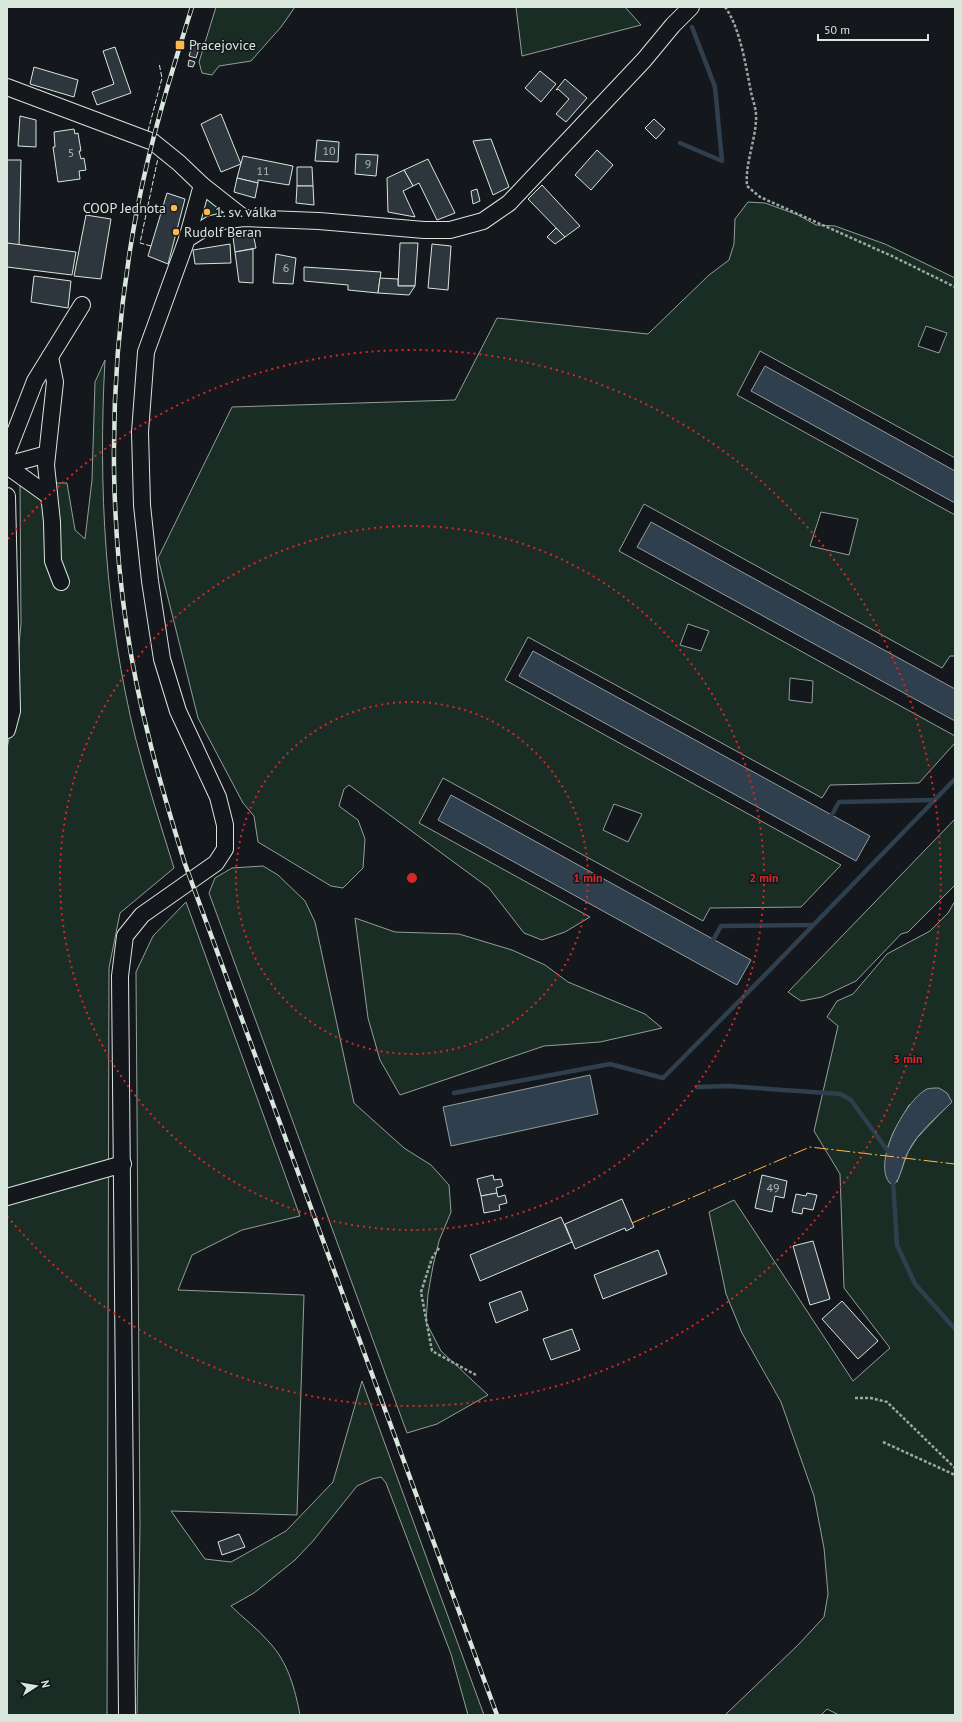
<svg xmlns="http://www.w3.org/2000/svg" width="962" height="1722" viewBox="0 0 962 1722" font-family="'PT Sans',sans-serif">
	<rect width="100%" height="100%" fill="#14181c"/>
	<!-- green -->
	<g fill="#1a2d24" stroke="#939e99" fill-rule="evenodd">
		<path d="M216 7H295L281 27 251 61 219 66 212 75 202 73 199 62Z"/>
		<path d="M516 7H625L641 25 522 56Z"/>
		<path d="M208 199 221 209 224 214 203 220 200 219 205 200Z"/>
		<path d="M748 202 765 203 798 215 816 225 835 226 885 244 955 278V458L760 351 737 395 955 515V656H950L942 668 644 504 619 551 955 736V743L919 783 830 785 822 798 528 637 505 680 841 865 801 907 710 908 703 921 443 778 419 823 590 917 565 932 542 940 524 933 489 888 349 785 344 789 339 806 358 820 365 839 363 868 343 888 331 886 258 842 254 816 243 803 198 718 158 558 232 407 455 400 497 318 648 334 709 275 729 260 734 244 735 219ZM926 326 947 333 939 353 918 346ZM821 512 858 519 849 555 810 546ZM688 624 709 631 701 651 680 645ZM790 678 813 681 812 703 789 700ZM614 804 642 814 628 842 603 830Z"/>
		<path d="M105 360C98 487 105 616 136 740 147 783 161 826 174 868L120 913 109 968 107 1715H7V748L10 734 21 624 20 483H67L75 530 85 539 92 480 95 382Z"/>
		<path d="M955 819V885L908 932 901 934 856 981 822 997 801 1001 788 992Z"/>
		<path d="M263 866 278 875 305 901 315 922 354 1103 404 1148 431 1165 449 1185 451 1212 439 1241 433 1266 428 1294 426 1322 441 1351 488 1395 437 1424 407 1433 209 893 215 878 232 868Z"/>
		<path d="M955 901V1715H839L827 1709 821 1715H725L798 1645 824 1617 828 1594 824 1548 814 1496 781 1402 742 1333 726 1294 709 1212 734 1200 853 1381 890 1348 844 1288 840 1174 814 1131 838 1026 827 1017 837 1001 853 994 887 954 930 931 948 913ZM951 1102 917 1138 908 1152 897 1182 887 1149 893 1133 909 1105Z"/>
		<path d="M186 902 300 1216 242 1230 192 1255 178 1290 304 1295 297 1515 171 1511 205 1559 231 1562 286 1531 333 1482 362 1381 484 1715H468L451 1654 386 1483 381 1477 372 1479 357 1486 313 1541 295 1560 254 1593 231 1606C243 1618 258 1629 269 1642 288 1662 295 1689 300 1715H137L140 1526 136 972 153 936Z"/>
		<path d="M355 918 395 932 459 934 512 950 545 965 568 982 645 1014 662 1028 600 1042 544 1046 400 1095 380 1060 368 1018Z"/>
	</g>
	<!-- water -->
	<g fill="#2f3f4d" stroke="#939e99">
		<path d="M765 366 955 471V503L751 391Z"/>
		<path d="M651 522 955 689V721L637 547Z"/>
		<path d="M533 651 870 836 856 861 519 676Z"/>
		<path d="M451 795 751 960 737 985 438 820Z"/>
		<path d="M590 1075 598 1114 451 1146 443 1107Z"/>
		<path d="M939 1088 947 1093 952 1102C937 1117 917 1133 908 1152 902 1163 902 1177 893 1186 868 1168 905 1100 927 1089 930 1088 936 1088 939 1088Z"/>
	</g>
	<g fill="none" stroke-linecap="round" stroke-linejoin="round">
		<!-- stream -->
		<g stroke="#2f3f4d" stroke-width="4.5">
			<path d="M680 143 722 161 715 87 692 27"/>
			<path d="M829 820 839 802 935 800"/>
			<path d="M711 944 721 926 813 925"/>
			<path d="M697 1087 728 1086 841 1094 851 1100 890 1154"/>
			<path d="M454 1093 610 1064 663 1078 759 981 955 779"/>
			<path d="M893 1180 897 1245 915 1284 955 1329"/>
		</g>
	</g>
	<!-- building -->
	<g fill="#2c363c" stroke="#d8e6dc">
		<path d="M193 43 200 45 196 58 189 56Z"/>
		<path d="M115 47 131 93 97 105 92 92 114 84 103 51Z"/>
		<path d="M189 60 195 62 193 67 188 66Z"/>
		<path d="M34 67 78 80 74 97 30 84Z"/>
		<path d="M540 71 556 84 541 102 525 88Z"/>
		<path d="M565 79 587 98 566 122 556 114 569 99 558 89 556 90Z"/>
		<path d="M221 114 241 164 221 172 201 124Z"/>
		<path d="M20 116 36 120V147L18 146Z"/>
		<path d="M654 119 665 129 656 139 645 128Z"/>
		<path d="M74 129 75 134 78 133 81 151H79L81 159 84 158 86 170 79 171 80 179 58 182 53 147H55L54 132Z"/>
		<path d="M491 139 509 187 493 195 473 141Z"/>
		<path d="M317 140 339 142 338 162 315 161Z"/>
		<path d="M597 150 613 165 591 190 575 175Z"/>
		<path d="M356 154 378 155 376 176 355 174Z"/>
		<path d="M243 156 293 166 289 185 258 180V183L237 178Z"/>
		<path d="M428 159 455 213 437 220 419 183 413 186 404 170Z"/>
		<path d="M7 160H21L19 246 7 243Z"/>
		<path d="M297 167H312L313 186H297Z"/>
		<path d="M404 170 413 186 403 191 415 217 388 212 387 178Z"/>
		<path d="M237 178 258 183 255 198 234 192Z"/>
		<path d="M542 185 580 226 565 237 528 199Z"/>
		<path d="M297 186H313L314 205 296 203Z"/>
		<path d="M477 189 480 201 473 204 471 191Z"/>
		<path d="M167 193 185 199 168 264 148 256Z"/>
		<path d="M86 215 111 219 101 279 74 276Z"/>
		<path d="M556 228 565 237 555 244 547 237Z"/>
		<path d="M253 233 256 248 235 252 233 237Z"/>
		<path d="M7 243 76 252 72 275 7 267Z"/>
		<path d="M400 243H418L415 286H398Z"/>
		<path d="M230 244 231 263 195 264 193 250Z"/>
		<path d="M432 244 451 246 448 290 428 288Z"/>
		<path d="M253 249V283L239 282 235 252Z"/>
		<path d="M276 254 296 258 293 284 273 283Z"/>
		<path d="M304 267 381 272 378 293 348 290V285L304 281Z"/>
		<path d="M34 276 71 281 68 308 31 302Z"/>
		<path d="M380 278 398 279V286H415L409 295 378 293Z"/>
		<path d="M493 1175 494 1180 501 1179 503 1186 496 1188 497 1193 481 1196 477 1179Z"/>
		<path d="M762 1175 787 1181 784 1198 775 1196 772 1212 755 1208Z"/>
		<path d="M497 1193 498 1197 505 1195 507 1203 499 1205 500 1210 484 1213 481 1196Z"/>
		<path d="M807 1193 817 1195 813 1210 803 1208 802 1214 792 1212 796 1194 806 1196Z"/>
		<path d="M622 1199 634 1227 626 1231 625 1228 575 1249 565 1224Z"/>
		<path d="M561 1217 572 1242 480 1281 470 1255Z"/>
		<path d="M813 1241 830 1299 810 1305 793 1246Z"/>
		<path d="M658 1250 667 1274 603 1299 594 1275Z"/>
		<path d="M521 1291 528 1310 496 1323 489 1303Z"/>
		<path d="M842 1301 878 1341 858 1359 822 1319Z"/>
		<path d="M572 1329 580 1350 551 1360 543 1339Z"/>
		<path d="M239 1534 245 1547 222 1555 218 1542Z"/>
	</g>
	<g fill="none" stroke-linecap="round" stroke-linejoin="round">
		<defs>
			<g id="minor">
				<path d="M7 87 153 142 179 163 202 185 244 218"/>
				<path d="M187 239 202 185"/>
				<path d="M50 357 55 382 46 465 52 522 53 561 61 582"/>
				<path d="M7 453 35 381 82 305"/>
				<path d="M7 465 47 454"/>
				<path d="M7 466 49 496"/>
				<path d="M7 496 12 711 7 730"/>
				<path d="M7 1197 123 1164"/>
				<path d="M127 1715 120 976 125 936 142 915 216 863 225 849V825L218 797 178 711 162 659 150 581 142 505 140 432 146 352 187 239 211 224 228 220 244 218 319 221 424 230H450L483 221 509 203 644 60 673 25 691 7"/>
			</g>
		</defs>
		<!-- minor casing -->
		<use href="#minor" stroke="#d8e6dc" stroke-width="18"/>
		<!-- path -->
		<g stroke="#9da8a2" stroke-width="2.5" stroke-dasharray="3 2" stroke-linecap="butt">
			<path d="M725 7C740 27 746 67 751 92 753 101 757 111 756 120 755 142 745 164 747 186L760 197 894 257 955 287"/>
			<path d="M439 1248 432 1258 421 1292 432 1351 476 1375"/>
			<path d="M855 1398H871L887 1402 955 1468"/>
			<path d="M883 1442 955 1475"/>
		</g>
		<!-- minor -->
		<use href="#minor" stroke="#14181c" stroke-width="16"/>
		<defs>
			<path id="rail" d="M192 7C171 74 150 142 137 210 104 383 105 567 149 738 159 780 172 822 185 864L497 1715"/>
		</defs>
		<!-- rail casing -->
		<use href="#rail" stroke="#d8e6dc" stroke-width="4.5"/>
		<!-- rail -->
		<use href="#rail" stroke="#14181c" stroke-width="3" stroke-dasharray="9" stroke-linecap="butt"/>
		<!-- fence -->
		<g stroke="#d8e6dc" stroke-width="1" stroke-dasharray="5 2" stroke-linecap="butt">
			<path d="M148 131 162 78 159 63"/>
			<path d="M151 246 140 243 158 158"/>
		</g>
		<!-- power -->
		<path stroke="#ffb74d" stroke-width="1" stroke-dasharray="14 3 2 3" stroke-linecap="butt" d="M632 1223 810 1147 955 1164"/>
	</g>
	<!-- distance rings -->
	<g fill="none" stroke="#d62828" stroke-width="2" stroke-dasharray="2 4">
		<circle cx="412" cy="878" r="176"/>
		<circle cx="412" cy="878" r="352"/>
		<path d="M8 539A528 528 0 1 1 8 1217"/>
	</g>
	<!-- markers -->
	<g fill="#ffb74d" stroke="#14181c" stroke-width="1.5">
		<rect x="175" y="40" width="10" height="10" rx="2"/>
		<circle cx="174" cy="208" r="4"/>
		<circle cx="207" cy="212" r="4"/>
		<circle cx="176" cy="232" r="4"/>
	</g>
	<g text-anchor="middle" stroke-width="3" stroke-linejoin="round" paint-order="stroke">
		<!-- number labels -->
		<g font-size="12" fill="#adbab4">
			<text x="329" y="155">10</text>
			<text x="71" y="157">5</text>
			<text x="368" y="168">9</text>
			<text x="263" y="175">11</text>
			<text x="286" y="272">6</text>
			<text x="773" y="1192">49</text>
		</g>
		<!-- poi labels -->
		<g font-size="14" fill="#d8e6dc" stroke="#14181c" text-anchor="start">
			<text x="189" y="50">Pracejovice</text>
			<text x="166" y="213" text-anchor="end">COOP Jednota</text>
			<text x="215" y="217">1. sv. válka</text>
			<text x="184" y="237">Rudolf Beran</text>
		</g>
	</g>
	<circle cx="412" cy="878" r="6" fill="#d62828" stroke="#14181c" stroke-width="2"/>
	<g font-size="12" text-anchor="middle" font-weight="bold" fill="#d62828" stroke="#14181c" stroke-width="3" stroke-linejoin="round" paint-order="stroke">
		<text x="588" y="882">1 min</text>
		<text x="764" y="882">2 min</text>
		<text x="908" y="1063">3 min</text>
	</g>
	<!-- border -->
	<rect width="962" height="1722" fill="none" stroke="#d8e6dc" stroke-width="16"/>
	<!-- north arrow -->
	<g transform="translate(36 1686) rotate(78)" stroke="#14181c" stroke-width="3" paint-order="stroke">
	<path d="M0-3L7 15L0 10L-7 15Z" fill="#d8e6dc"/>
	<text y="-6" font-size="11" font-weight="bold" text-anchor="middle" fill="#d8e6dc">N</text>
	</g>
	<!-- scale -->
	<path d="M818 34v6h110v-6" fill="none" stroke="#d8e6dc" stroke-width="2"/>
	<text x="824" y="34" font-size="12" fill="#d8e6dc" stroke="#14181c" stroke-width="3" paint-order="stroke">50 m</text>
</svg>
